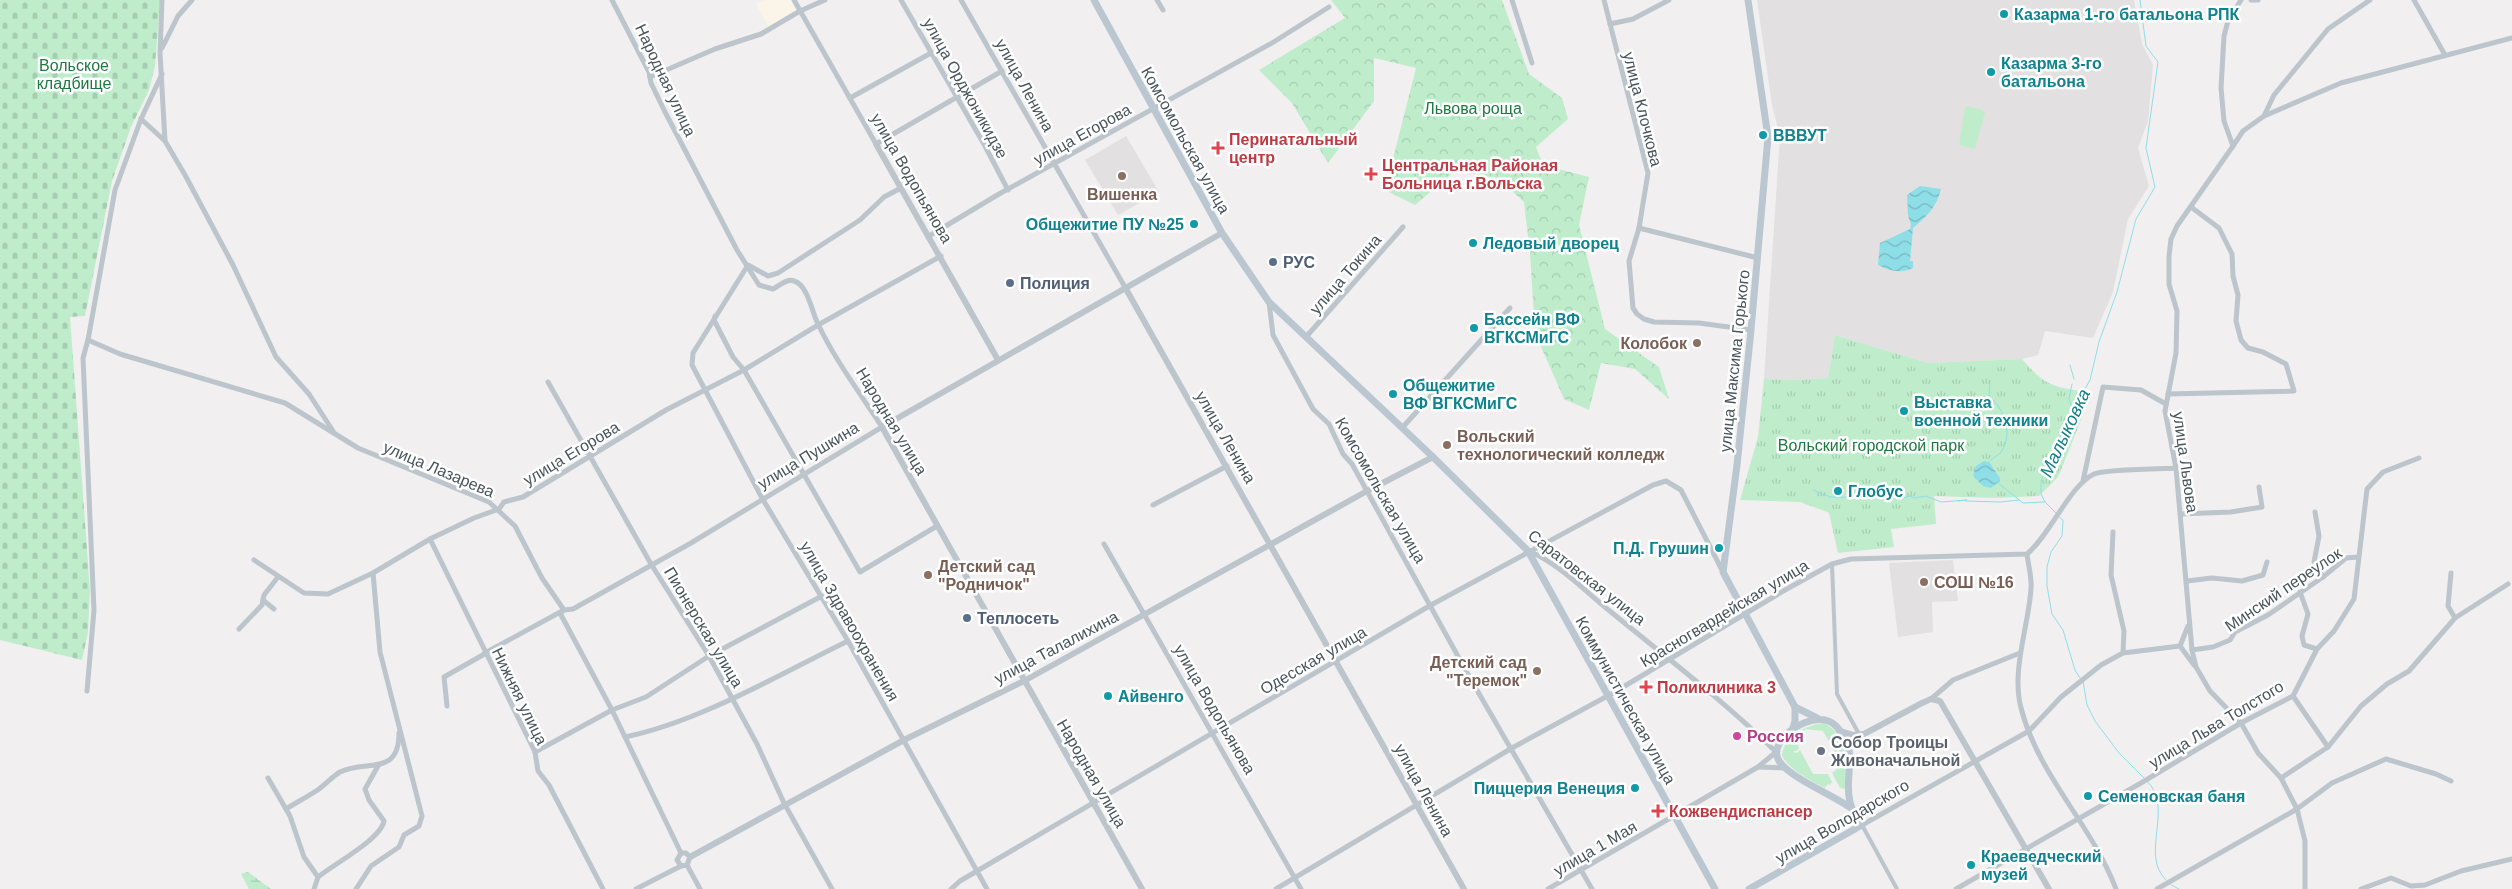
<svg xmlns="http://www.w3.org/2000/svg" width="2512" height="889" viewBox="0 0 2512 889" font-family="Arial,sans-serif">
	<defs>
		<pattern id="forest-crowns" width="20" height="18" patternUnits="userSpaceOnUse" patternTransform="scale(1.25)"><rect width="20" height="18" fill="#bfedcc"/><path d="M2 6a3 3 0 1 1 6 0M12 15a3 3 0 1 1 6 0" fill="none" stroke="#a6cdb1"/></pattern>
		<pattern id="wetland-marsh" width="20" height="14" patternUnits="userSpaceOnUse" patternTransform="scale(1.25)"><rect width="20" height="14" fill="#bfedcc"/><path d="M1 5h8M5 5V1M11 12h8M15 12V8" fill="none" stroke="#a6cdb1"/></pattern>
		<pattern id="cemetery-stones" width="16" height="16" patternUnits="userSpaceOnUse" patternTransform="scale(1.25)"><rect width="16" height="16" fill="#bfedcc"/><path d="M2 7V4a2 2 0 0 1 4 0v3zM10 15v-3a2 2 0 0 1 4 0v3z" fill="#a6cdb1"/></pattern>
		<pattern id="park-tufts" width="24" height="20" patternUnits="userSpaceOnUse" patternTransform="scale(1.25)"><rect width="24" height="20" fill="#bfedcc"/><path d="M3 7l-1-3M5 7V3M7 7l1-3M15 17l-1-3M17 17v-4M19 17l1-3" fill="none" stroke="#a6cdb1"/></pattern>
		<pattern id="water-waves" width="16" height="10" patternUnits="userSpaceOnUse" patternTransform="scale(1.25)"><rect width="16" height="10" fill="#8edee8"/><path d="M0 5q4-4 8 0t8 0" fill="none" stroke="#76b7bf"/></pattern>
	</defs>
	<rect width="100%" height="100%" fill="#f1efef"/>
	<!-- commercial -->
	<path fill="#fbf4e9" d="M765 0H792L797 10 769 28 756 4Z"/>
	<!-- education -->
	<g fill="#e2e0e0">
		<path d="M1757 0H2134L2142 44 2153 65 2148 121 2138 148 2149 186 2128 219 2113 292 2093 338 2045 331 2038 355 2022 359 1928 363 1835 335 1828 378 1795 380 1764 379 1780 136 1772 105Z"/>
		<path d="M1126 136 1159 192 1118 215 1085 160Z"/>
		<path d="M1953 560 1958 601 1932 602 1933 632 1898 637 1889 563Z"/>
	</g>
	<!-- grass -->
	<g fill="#bfedcc">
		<path d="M1967 106 1982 110 1985 113 1975 149 1959 145 1965 108Z"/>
		<path d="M1825 723C1849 738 1847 764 1845 789L1840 788 1832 773 1836 770 1839 759 1823 731 1805 729 1798 745 1799 749 1793 752 1797 753 1800 750 1813 774H1828L1832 782 1830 785 1828 784 1825 788C1810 780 1791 771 1782 756 1783 737 1807 724 1825 723Z"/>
	</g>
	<!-- forest -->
	<path fill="url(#forest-crowns)" d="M1331 0H1502L1529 74 1562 98 1568 119 1536 147 1543 165 1589 177 1579 225 1605 329 1659 367 1669 399 1635 369 1601 363 1589 410 1564 399 1535 333 1530 253 1524 202 1498 178 1455 171 1415 205 1385 190 1416 68 1374 58V101L1328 163 1292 103 1259 70 1345 18Z"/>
	<!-- wetland -->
	<path fill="url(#wetland-marsh)" d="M248 872 271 889H249L241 874Z"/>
	<!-- cemetery -->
	<path fill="url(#cemetery-stones)" d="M0 0H160L155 66 149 90 131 127 112 181 85 316 70 317 90 591 88 632 82 660 0 640Z"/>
	<!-- park -->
	<path fill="url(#park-tufts)" d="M1835 335 1928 363 2022 359C2048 389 2054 386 2092 393L2058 477 2039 496 1994 498 1934 496 1936 524 1891 529 1894 547 1838 553 1829 513 1827 512 1800 502 1740 500 1758 437 1764 379 1795 380 1828 378Z"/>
	<!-- water -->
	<g fill="url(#water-waves)">
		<path d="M1920 186 1941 189C1936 208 1927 216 1913 228L1910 261H1913V268C1901 274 1889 271 1878 265L1880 243 1910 229 1911 225 1908 215 1907 195Z"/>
		<path d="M1984 461 1989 462 2000 478V481L1991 488 1983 486 1973 476 1976 466Z"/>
	</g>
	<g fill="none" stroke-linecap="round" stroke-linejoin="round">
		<!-- stream -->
		<g stroke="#8edee8" stroke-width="1">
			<path d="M2070 365 2074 379"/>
			<path d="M2072 384 2069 399 2073 410"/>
			<path d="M1989 462C1992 458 1999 455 2001 452 2014 433 2004 409 1989 396L1990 383"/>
			<path d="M1998 483 2023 503 2045 502"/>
			<path d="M1813 490 1830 497 1903 498 1910 496 1914 498 1926 496 1941 502 1967 500 1958 501"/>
			<path d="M1966 501 2000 502 2019 500"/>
			<path d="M2057 514 2045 502 2041 494V481L2067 421 2090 380 2099 342 2117 292 2136 219 2155 187 2146 148 2158 62 2146 46 2140 0"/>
			<path d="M2059 517 2063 520 2062 536 2051 552 2047 567V586L2052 614 2063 630 2075 670 2080 678"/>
			<path d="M2083 681 2087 705 2095 721 2119 753 2144 778"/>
			<path d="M2147 781C2175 808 2139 854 2166 880"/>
			<path d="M2171 885 2179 889"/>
		</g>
		<!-- pedestrian -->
		<g stroke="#bbc5cb" stroke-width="4">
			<path d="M1832 564 1837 694 1859 734"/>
			<path d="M1862 825 1897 889"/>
		</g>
		<!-- minor -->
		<g stroke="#bbc5cb" stroke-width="5">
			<path d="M162 0 160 53 165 141"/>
			<path d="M794 0 876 144 1002 71"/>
			<path d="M901 0 985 146 1008 190"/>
			<path d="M961 0 1126 289"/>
			<path d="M1157 0 1163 10"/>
			<path d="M1512 0 1532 63"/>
			<path d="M1604 0 1648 173 1639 228 1629 261 1633 308 1637 314 1644 319 1654 322 1699 323 1751 330"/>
			<path d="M2241 0 2228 21 2224 36 2221 88 2224 121 2233 146 2177 226 2171 239 2169 256V284L2177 311 2176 353 2165 411 2176 468 2192 650 2196 667 2210 691 2241 723 2258 753 2281 778 2297 809 2305 841V889"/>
			<path d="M2251 0H2258"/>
			<path d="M2414 0 2445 55"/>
			<path d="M1610 24 1633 19 1669 0"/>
			<path d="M162 48 178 16 192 0"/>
			<path d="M650 77 715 49 761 34 800 11 825 0"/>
			<path d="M850 98 931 53"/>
			<path d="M2264 116 2274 95 2328 29 2370 0"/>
			<path d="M141 119 165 141 185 175 233 265 276 357 309 394 333 431"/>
			<path d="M2233 146 2243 131 2264 116 2341 83 2512 38"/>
			<path d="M901 188 884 197 860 220 778 273 768 276 748 265 693 353 692 365 762 498 848 641 987 889"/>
			<path d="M1639 228 1758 258"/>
			<path d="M929 236 999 194 1272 43 1329 7"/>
			<path d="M1269 302 1273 335 1313 409 1329 424 1343 454 1352 464 1470 678 1592 889"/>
			<path d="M715 316 714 320 733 357 744 370 860 572 937 526"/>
			<path d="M1306 337 1403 227"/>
			<path d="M88 340 120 354 285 403 358 448 489 502 515 526 542 578 564 610 560 613 612 710 681 853"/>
			<path d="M548 382 651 564 709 656 757 744 784 803 832 889"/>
			<path d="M2168 394 2294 391 2286 364 2263 352 2248 348 2241 340 2236 321 2238 295 2233 276 2232 254 2219 228 2191 207"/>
			<path d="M1402 428 1510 308"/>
			<path d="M2083 481 2103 387 2141 390 2166 404"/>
			<path d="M1153 505 1227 466"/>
			<path d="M2315 512 2319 536 2314 562 2323 577"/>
			<path d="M2181 514 2231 512 2262 507 2259 487"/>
			<path d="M2113 532 2111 575 2124 631 2123 653"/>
			<path d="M430 539 535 752 538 771 549 785 603 889"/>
			<path d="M1104 544 1301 889"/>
			<path d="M1529 551C1559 564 1585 591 1611 612 1666 657 1725 702 1776 752L1758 767 1548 889"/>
			<path d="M2027 554C2028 564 2032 577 2031 588 2029 625 2011 670 2021 708 2038 775 2092 825 2116 889"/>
			<path d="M254 560 304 593 328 594 373 573 430 539 474 518 499 509 504 502 523 497 666 410 744 370 818 325 941 256"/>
			<path d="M2451 573 2448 606 2455 618"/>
			<path d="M2187 581 2212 578 2242 581 2263 575 2267 562"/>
			<path d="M2300 592 2308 614 2302 636 2304 645 2317 649"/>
			<path d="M263 600 274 609"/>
			<path d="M239 629 262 605 264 595 278 577"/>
			<path d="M2180 646 2194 665"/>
			<path d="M2192 650 2213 647 2230 640 2235 632 2268 615 2323 577 2346 558 2358 557"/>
			<path d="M485 653 564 610 573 609 691 543 882 427C860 393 835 360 818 324 812 313 808 285 794 281 787 278 779 286 773 289L759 285 737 250 664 110 651 83 649 72 612 0"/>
			<path d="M87 691 94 610 83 358 88 340 115 190 141 119 162 74"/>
			<path d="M2293 696 2328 747"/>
			<path d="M1931 699 1953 680 2020 653"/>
			<path d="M447 706 444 677 488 652"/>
			<path d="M625 737C699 722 780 674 848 641"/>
			<path d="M1764 739 1781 740"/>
			<path d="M535 752 612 710 646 697 709 656 822 596"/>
			<path d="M1759 767 1785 768"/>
			<path d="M268 778 290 816 304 857 318 877 314 889"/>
			<path d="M2281 778 2328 747 2361 706 2387 684 2409 671 2455 618 2508 584"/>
			<path d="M286 809C297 802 309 796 319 789 326 784 333 776 340 772 366 759 399 777 399 733"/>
			<path d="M1862 825 2029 731 2061 697 2101 665 2123 653 2180 646 2188 626"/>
			<path d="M681 853H686L690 857 687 865 681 866 677 860Z"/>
			<path d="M687 865 700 889"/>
			<path d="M318 877C334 864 381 839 384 821L369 800 365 789 378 766"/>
			<path d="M356 889 371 866 399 847 404 835 419 826 422 816 380 652 373 573"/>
			<path d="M636 889 681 866"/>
			<path d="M951 889 960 881 1431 605 1653 485 1666 481 1681 490 1723 572"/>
			<path d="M1276 889 1512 748 1613 693 1785 590 1832 564 1851 559 2027 554C2051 534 2069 486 2094 474 2103 469 2161 469 2176 468"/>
			<path d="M1956 889 2141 783 2241 723 2293 696 2317 649 2334 631 2354 599 2367 489 2383 472 2419 458"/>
			<path d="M2157 889 2297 809 2332 783 2386 759 2436 774 2451 781"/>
			<path d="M2361 889 2391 878 2411 886 2425 885 2461 871 2512 859"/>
		</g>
		<!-- tertiary -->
		<g stroke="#bbc5cb" stroke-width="6">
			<path d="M876 144 998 360"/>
			<path d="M1126 289 1464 889"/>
			<path d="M1839 731 1853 735 1864 734 1922 703 1931 699 1940 701 2049 889"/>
			<path d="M690 857 904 740 1024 681 1367 491 1433 457"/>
			<path d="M1142 889 882 427 1222 233"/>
		</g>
		<!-- secondary -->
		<g stroke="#bbc7d0" stroke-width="7">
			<path d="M1094 0 1222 233 1269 302 1433 457 1528 551 1715 889"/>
			<path d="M1748 0 1768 137 1751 330 1737 465 1723 572 1795 707V721L1792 731"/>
			<path d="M1795 707 1817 718"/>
			<path d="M1749 889 1862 825C1857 818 1852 811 1850 802 1843 773 1861 753 1836 726 1816 705 1765 740 1779 761 1791 779 1834 795 1852 809"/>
		</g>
	</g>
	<!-- markers -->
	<g fill="#0f9aa8" stroke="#fff" stroke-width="2">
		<circle cx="2004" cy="14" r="5"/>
		<circle cx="1991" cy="72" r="5"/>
		<circle cx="1763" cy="135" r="5"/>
		<circle cx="1194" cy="224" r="5"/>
		<circle cx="1473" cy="243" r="5"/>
		<circle cx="1474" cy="328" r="5"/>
		<circle cx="1393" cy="394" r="5"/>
		<circle cx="1904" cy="411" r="5"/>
		<circle cx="1838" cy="491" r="5"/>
		<circle cx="1719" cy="548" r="5"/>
		<circle cx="1108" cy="696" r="5"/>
		<circle cx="1635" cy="788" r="5"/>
		<circle cx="2088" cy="796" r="5"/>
		<circle cx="1971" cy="865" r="5"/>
	</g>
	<g fill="#e0444e" stroke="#fff" stroke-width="2">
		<path d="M1215.5 140.5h5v5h5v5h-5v5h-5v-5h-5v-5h5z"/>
		<path d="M1368.5 166.5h5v5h5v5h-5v5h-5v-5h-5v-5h5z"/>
		<path d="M1643.5 679.5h5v5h5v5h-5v5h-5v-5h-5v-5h5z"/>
		<path d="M1655.5 803.5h5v5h5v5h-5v5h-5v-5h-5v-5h5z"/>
	</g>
	<g fill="#8d6e63" stroke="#fff" stroke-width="2">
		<circle cx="1122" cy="176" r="5"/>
		<circle cx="1697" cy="343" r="5"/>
		<circle cx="1447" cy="445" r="5"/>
		<circle cx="928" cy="575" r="5"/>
		<circle cx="1924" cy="582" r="5"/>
		<circle cx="1537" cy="671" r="5"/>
	</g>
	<g fill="#5c6f8a" stroke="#fff" stroke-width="2">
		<circle cx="1273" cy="262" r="5"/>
		<circle cx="1010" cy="283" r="5"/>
		<circle cx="967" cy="618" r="5"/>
	</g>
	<circle fill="#d1479c" stroke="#fff" stroke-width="2" cx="1737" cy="736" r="5"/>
	<circle fill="#6b7280" stroke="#fff" stroke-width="2" cx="1821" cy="751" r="5"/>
	<g text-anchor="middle" stroke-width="5" stroke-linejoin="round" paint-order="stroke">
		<!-- culture labels -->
		<g font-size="16" font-weight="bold" fill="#0d838f" stroke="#fff" text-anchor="start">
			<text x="2014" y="20">Казарма 1-го батальона РПК</text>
			<text x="2001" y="69">Казарма 3-го<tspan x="2001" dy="18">батальона</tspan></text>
			<text x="1773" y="141">ВВВУТ</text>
			<text x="1184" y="230" text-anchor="end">Общежитие ПУ №25</text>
			<text x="1483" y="249">Ледовый дворец</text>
			<text x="1484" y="325">Бассейн ВФ<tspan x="1484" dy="18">ВГКСМиГС</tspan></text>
			<text x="1403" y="391">Общежитие<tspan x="1403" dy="18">ВФ ВГКСМиГС</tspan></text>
			<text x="1914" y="408">Выставка<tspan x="1914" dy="18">военной техники</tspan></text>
			<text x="1848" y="497">Глобус</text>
			<text x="1709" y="554" text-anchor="end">П.Д. Грушин</text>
			<text x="1118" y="702">Айвенго</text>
			<text x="1625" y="794" text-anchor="end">Пиццерия Венеция</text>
			<text x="2098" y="802">Семеновская баня</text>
			<text x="1981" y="862">Краеведческий<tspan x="1981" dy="18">музей</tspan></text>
		</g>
		<!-- park labels -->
		<g font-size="16" fill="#1c7940" stroke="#fff">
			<text x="74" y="71">Вольское<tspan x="74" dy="18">кладбище</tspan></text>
			<text x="1473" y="114">Львова роща</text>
			<text x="1871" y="451">Вольский городской парк</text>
		</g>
		<!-- street labels -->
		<g font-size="16" fill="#48545b" stroke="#fff">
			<text transform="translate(666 80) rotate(65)" y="6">Народная улица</text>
			<text transform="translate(1025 85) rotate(61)" y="6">улица Ленина</text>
			<text transform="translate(966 88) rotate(61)" y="6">улица Орджоникидзе</text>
			<text transform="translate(1643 109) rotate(76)" y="6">улица Клочкова</text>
			<text transform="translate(1082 134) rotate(-29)" y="6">улица Егорова</text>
			<text transform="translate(1186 140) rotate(61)" y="6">Комсомольская улица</text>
			<text transform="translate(912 178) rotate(60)" y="6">улица Водопьянова</text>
			<text transform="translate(1345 274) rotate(-49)" y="6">улица Токина</text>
			<text transform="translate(1734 361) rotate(-84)" y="6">улица Максима Горького</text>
			<text transform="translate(892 421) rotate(59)" y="6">Народная улица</text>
			<text transform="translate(1226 437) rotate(60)" y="6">улица Ленина</text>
			<text transform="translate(571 453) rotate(-31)" y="6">улица Егорова</text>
			<text transform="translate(808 455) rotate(-31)" y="6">улица Пушкина</text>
			<text transform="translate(2186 462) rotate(82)" y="6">улица Львова</text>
			<text transform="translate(439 469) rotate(23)" y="6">улица Лазарева</text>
			<text transform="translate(1381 490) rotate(60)" y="6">Комсомольская улица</text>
			<text transform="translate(1587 577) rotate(38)" y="6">Саратовская улица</text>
			<text transform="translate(2283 589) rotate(-34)" y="6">Минский переулок</text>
			<text transform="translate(1724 613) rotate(-31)" y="6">Красногвардейская улица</text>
			<text transform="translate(850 621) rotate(60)" y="6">улица Здравоохранения</text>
			<text transform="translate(704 627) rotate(59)" y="6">Пионерская улица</text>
			<text transform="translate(1056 647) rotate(-28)" y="6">улица Талалихина</text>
			<text transform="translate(1313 660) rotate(-30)" y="6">Одесская улица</text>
			<text transform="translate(520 696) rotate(64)" y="6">Нижняя улица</text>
			<text transform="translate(1626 700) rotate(61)" y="6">Коммунистическая улица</text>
			<text transform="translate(1215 709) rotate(60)" y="6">улица Водопьянова</text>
			<text transform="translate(2216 724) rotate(-31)" y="6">улица Льва Толстого</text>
			<text transform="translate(1092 773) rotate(60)" y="6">Народная улица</text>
			<text transform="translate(1424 790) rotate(61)" y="6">улица Ленина</text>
			<text transform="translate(1842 821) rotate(-30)" y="6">улица Володарского</text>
			<text transform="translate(1595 848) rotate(-30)" y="6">улица 1 Мая</text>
		</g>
		<!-- health labels -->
		<g font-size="16" font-weight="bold" fill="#be3a42" stroke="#fff" text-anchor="start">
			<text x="1229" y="145">Перинатальный<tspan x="1229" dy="18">центр</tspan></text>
			<text x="1382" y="171">Центральная Районая<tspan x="1382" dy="18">Больница г.Вольска</tspan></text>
			<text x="1657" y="693">Поликлиника 3</text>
			<text x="1669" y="817">Кожвендиспансер</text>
		</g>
		<!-- education labels -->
		<g font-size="16" font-weight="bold" fill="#785e54" stroke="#fff" text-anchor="start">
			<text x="1122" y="200" text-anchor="middle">Вишенка</text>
			<text x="1687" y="349" text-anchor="end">Колобок</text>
			<text x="1457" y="442">Вольский<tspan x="1457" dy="18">технологический колледж</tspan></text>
			<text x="938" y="572">Детский сад<tspan x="938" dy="18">"Родничок"</tspan></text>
			<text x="1934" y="588">СОШ №16</text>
			<text x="1527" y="668" text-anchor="end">Детский сад<tspan x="1527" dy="18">"Теремок"</tspan></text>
		</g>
		<!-- service labels -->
		<g font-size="16" font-weight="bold" fill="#4e5e75" stroke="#fff" text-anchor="start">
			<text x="1283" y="268">РУС</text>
			<text x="1020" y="289">Полиция</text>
			<text x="977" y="624">Теплосеть</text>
		</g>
		<!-- hotel labels -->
		<g font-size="16" font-weight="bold" fill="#b23c85" stroke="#fff" text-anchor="start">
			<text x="1747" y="742">Россия</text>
		</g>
		<!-- worship labels -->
		<g font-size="16" font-weight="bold" fill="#5b616d" stroke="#fff" text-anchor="start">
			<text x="1831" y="748">Собор Троицы<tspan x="1831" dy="18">Живоначальной</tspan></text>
		</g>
		<!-- water labels -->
		<g font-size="18" font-style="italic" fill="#13808d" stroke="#fff">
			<text transform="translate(2065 433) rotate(-65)" y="6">Малыковка</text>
		</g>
	</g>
</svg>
